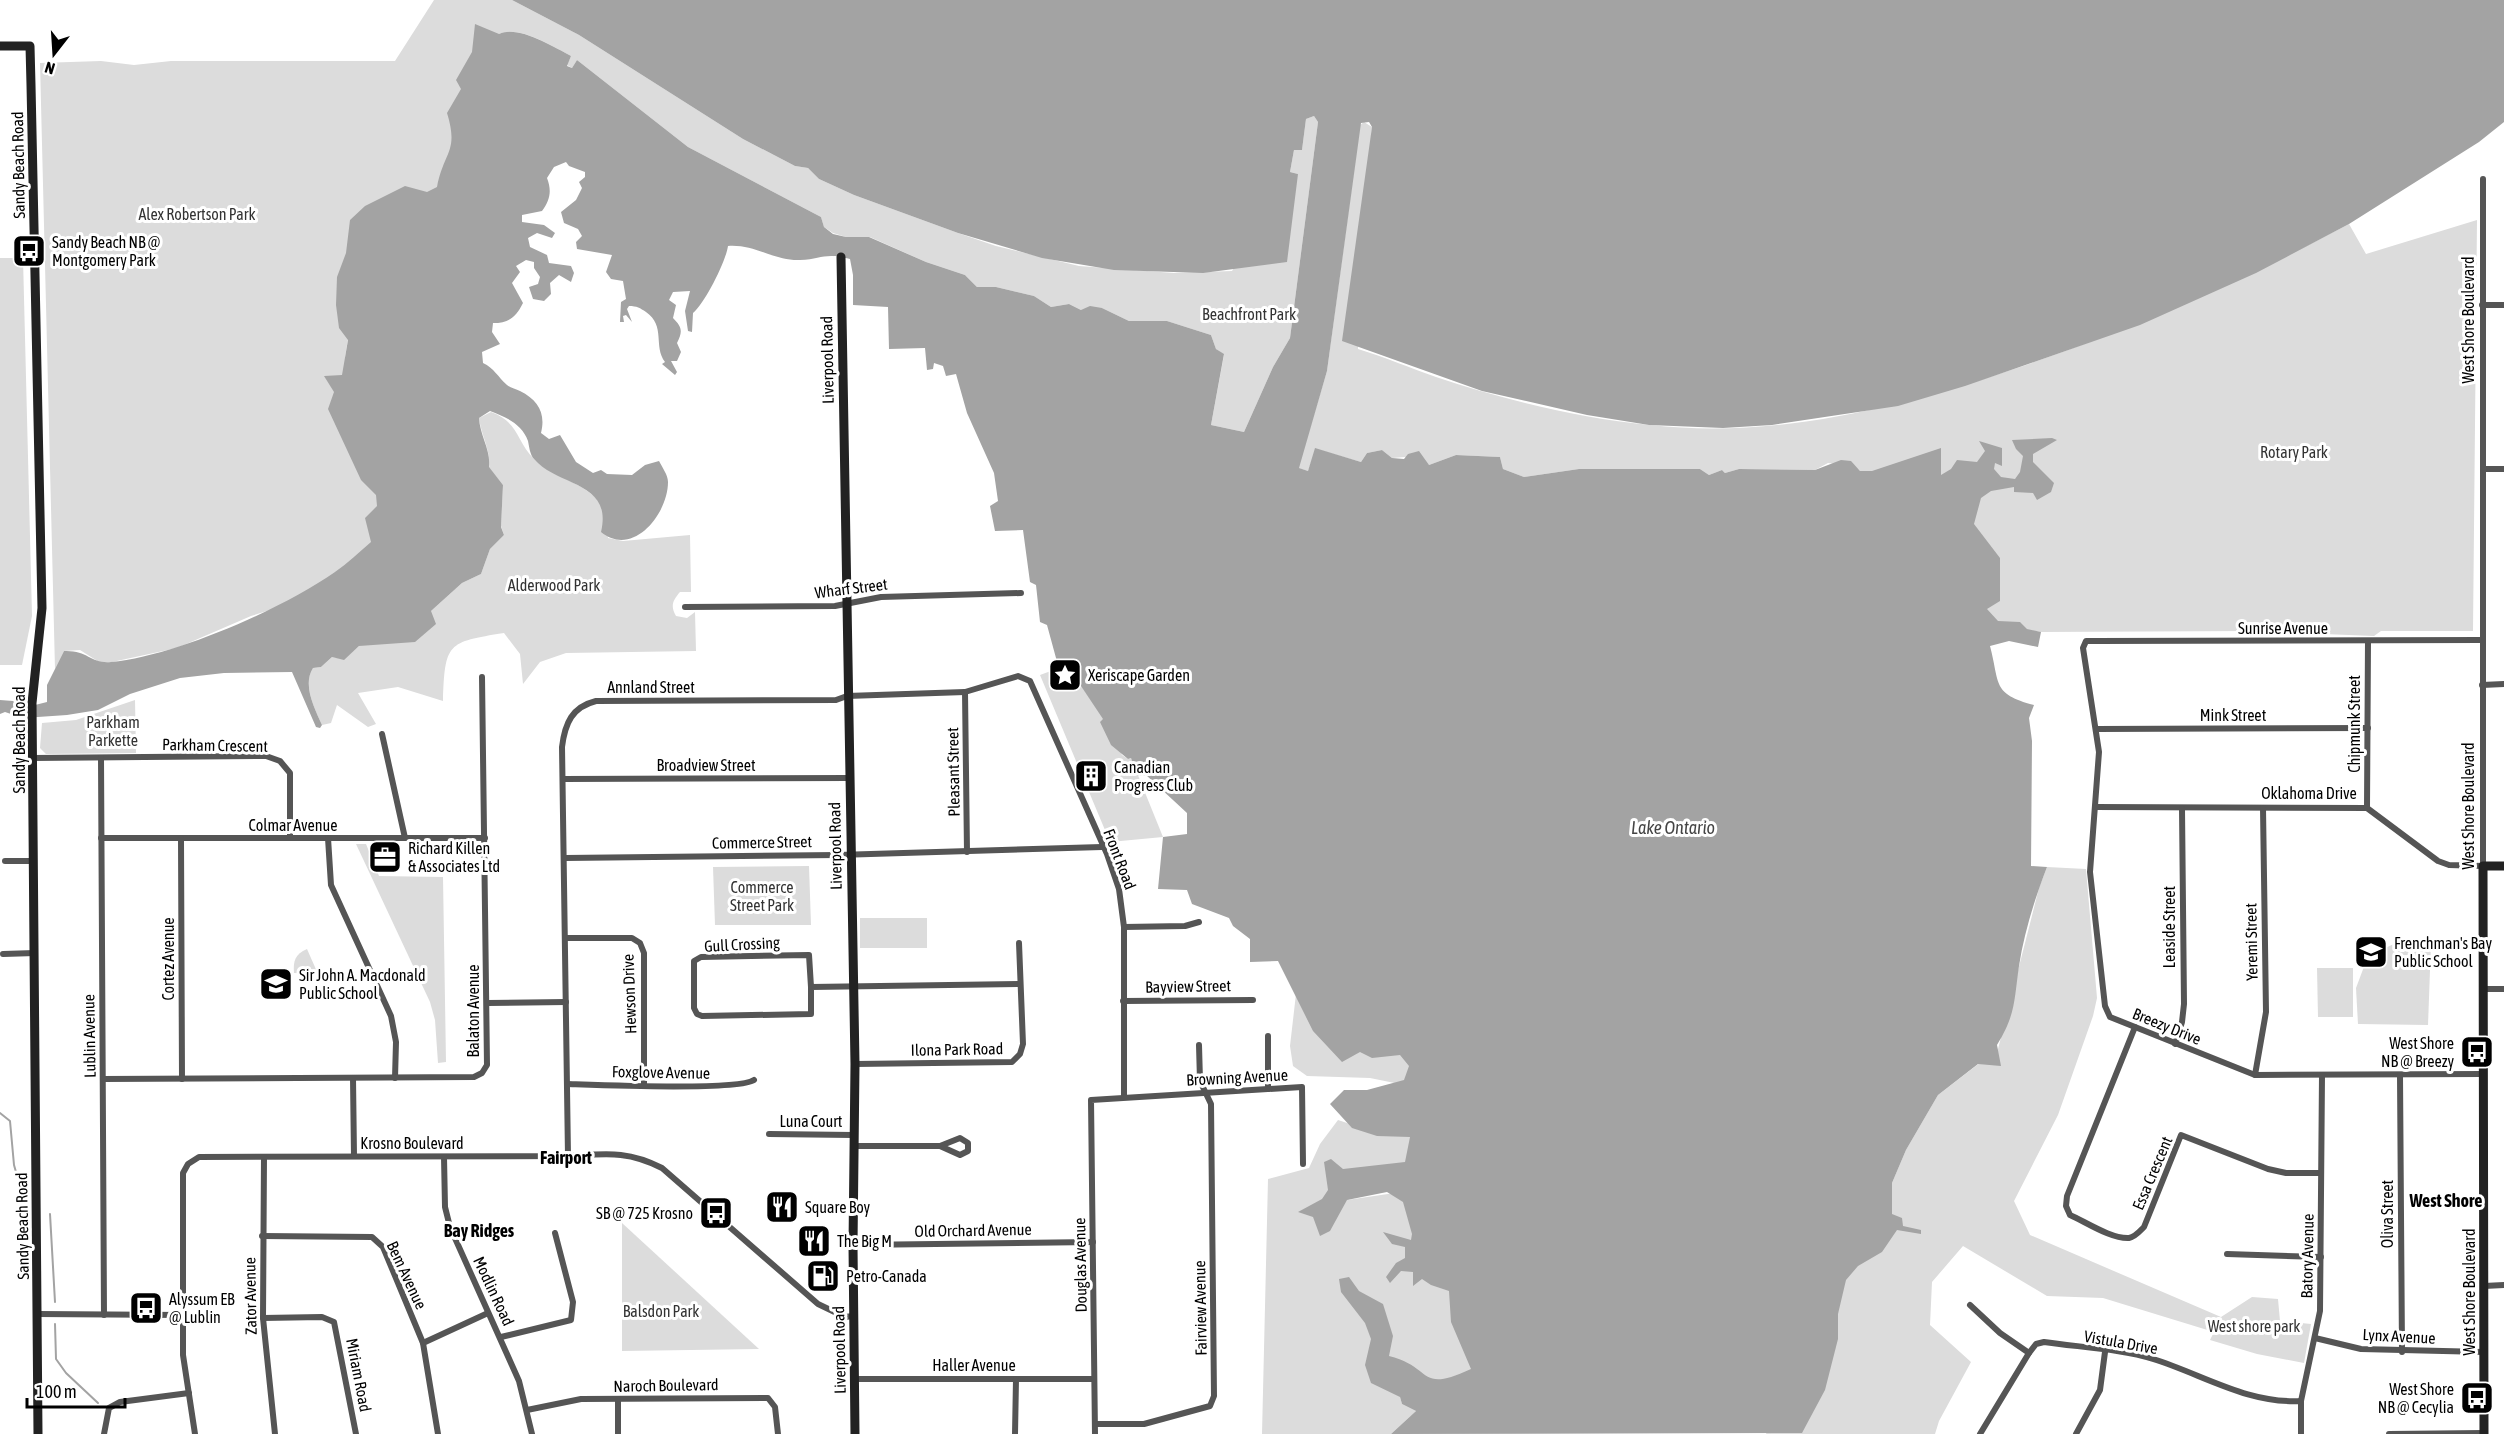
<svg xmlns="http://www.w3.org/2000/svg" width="2504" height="1434" viewBox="0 0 2504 1434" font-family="'Asap Condensed',sans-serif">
	<rect width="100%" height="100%" fill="#fff"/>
	<!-- green -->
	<g fill="#dcdcdc">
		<path d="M434 0H512L579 35 743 139 795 166 808 168 819 179 854 195 958 233 996 246 1079 266 1174 273 1232 271 1298 174 1290 172 1294 150H1302L1306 119 1314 116 1318 122 1290 338 1273 367 1244 432 1211 425 1224 355 1216 349 1211 335 1167 321H1129L1102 308 1081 310 1069 304 1051 307 1034 296 996 287H977L965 275 926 262 870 237H846L833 233 824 227 821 217 688 147 577 60 572 68 567 65 571 56C552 46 519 25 499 34L455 178 348 339 345 357 369 463 390 533 299 601 251 616 177 648 112 662H99L80 650 64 651 55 669 40 63 101 61 134 65 171 61H395Z"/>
		<path d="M1364 122 1372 127 1358 349C1385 357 1410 368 1436 377 1505 400 1578 418 1650 425 1775 439 1897 408 2014 369 2133 329 2239 282 2349 224L2366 254 2477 220 2473 631H2381L2374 636 2251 631 2041 632 1989 623 1896 465 1872 472 1860 471 1854 466 1828 463 1815 470 1739 469 1725 473 1722 470 1709 475 1700 469H1579L1524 477 1503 469 1500 457 1456 455 1429 465 1405 457 1392 458 1382 450 1367 453 1361 462 1316 449 1308 471 1298 468 1327 371 1360 125Z"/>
		<path d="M0 258H23L32 616 22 665H0Z"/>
		<path d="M491 412C519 422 516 441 534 459 552 477 579 481 596 498 606 508 606 525 608 538L623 541 690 535 691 592H680C673 600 670 606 676 616L687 618 695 612 696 651 566 653 540 662 523 684 520 654 504 633C447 642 445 643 443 701L398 687 358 693 376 724 368 727 337 705 331 723 322 725C315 709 302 685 313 668L321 667 332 657 344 659 359 646 431 611 462 583 481 574 490 549 504 535 501 526 503 485 489 468C491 450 481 435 479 418Z"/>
		<path d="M1067 665 1104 719 1122 755 1128 759 1131 758 1163 837 1110 842 1040 675Z"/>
		<path d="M135 700 136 753 46 754 40 748 42 723 76 720Z"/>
		<path d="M356 844H366L379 876 443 877 446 1062 438 1063 435 1020 430 1002Z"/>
		<path d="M809 866 811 925H715L713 867Z"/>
		<path d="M2047 867 2086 869 2097 998 2093 1016 2058 1115 2014 1201 2030 1235 2221 1317 2252 1297 2278 1299 2280 1321 2311 1324 2304 1363 2257 1354 2210 1340 2214 1332 2103 1298 2047 1296 1963 1246 1932 1282 1930 1325 1971 1362 1939 1421 1935 1434H1766L1826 1291 1891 1216 1892 1183 1906 1150 1938 1095 1998 1049 2039 888Z"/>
		<rect x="860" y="918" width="67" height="30"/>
		<path d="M2396 943H2431L2428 1025 2358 1024 2356 988 2368 956Z"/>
		<path d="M307 949 318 974 294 973C293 961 295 954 307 949Z"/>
		<path d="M2317 968H2353V1017H2318Z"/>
		<path d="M1296 994 1387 1031 1429 1090 1370 1078 1307 1076 1293 1066 1290 1046Z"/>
		<path d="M1338 1120 1353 1125 1405 1122 1428 1159 1347 1200 1415 1190 1460 1283 1506 1364 1400 1397 1402 1404 1416 1411 1391 1434H1262L1268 1179 1309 1168 1320 1144Z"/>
		<path d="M622 1223 759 1349 622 1351Z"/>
	</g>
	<!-- water -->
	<path fill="#a3a3a3" d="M512 0H2504V122L2479 142 2349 224 2256 273 2140 325 1965 386 1898 406 1772 425 1723 428 1649 425 1587 415 1482 391 1342 341 1372 127 1369 122 1361 123 1327 371 1299 468 1308 471 1315 448 1361 462 1367 453 1382 450 1392 458 1404 459 1408 454 1419 451 1429 465 1456 455 1500 457 1503 469 1524 477 1579 469H1700L1709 475 1722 470 1725 473 1739 469 1815 470 1841 460 1851 461 1860 471H1872L1941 448V475L1951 469 1957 460 1977 462 1985 451 1979 441 2002 448V466L1995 463 1994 469 2001 477 2015 479 2020 472 2023 456 2016 449 2012 440 2052 438 2057 440 2033 454V462L2054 483 2051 492 2037 500 2033 493 2014 492V487L1991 491 1981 498 1974 524 2000 558V601L1987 609 1998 621 2020 622 2027 629 2041 632 2038 647 2009 641 1990 646C2000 684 1992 694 2034 705L2029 718 2032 741 2031 866 2047 867C2035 898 2024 933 2019 966 2014 1000 2016 1014 1997 1045L2001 1066 1978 1064 1938 1095 1906 1150 1892 1183V1214L1902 1218 1903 1226 1921 1230V1234L1897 1230 1882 1252 1858 1266 1846 1280 1838 1314V1339L1825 1390 1802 1433 1391 1434 1416 1411 1402 1404 1400 1397 1371 1383 1365 1365 1371 1339 1365 1323 1341 1292 1339 1279 1349 1277 1359 1291 1383 1304 1393 1336 1389 1356C1434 1367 1417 1394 1471 1369L1451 1322 1449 1291 1431 1285 1422 1279 1413 1286V1272L1401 1271 1390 1283 1386 1277 1396 1263 1405 1258V1247L1392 1244 1383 1232 1411 1240 1412 1234 1403 1202 1387 1192 1347 1200 1330 1231 1320 1236 1313 1217 1298 1212 1322 1199 1328 1190 1324 1162 1331 1159 1343 1169 1405 1162 1410 1137 1377 1136 1352 1128 1330 1104 1344 1090H1367L1404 1080 1409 1066 1400 1055 1372 1058 1360 1052 1342 1062 1313 1031 1278 961 1250 962V939L1233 926 1229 918 1192 904 1187 890 1158 889 1163 837 1187 834V813L1146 775 1137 776 1131 758 1128 759 1111 745 1100 722 1103 719 1067 665 1059 669 1047 625 1040 622 1036 585 1030 582 1023 530 995 531 990 506 998 501 994 473 967 413 956 374 946 376 943 366 934 363 933 369 927 370 925 348 889 349 888 307 853 305V275L850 259C825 252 822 259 800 260 774 261 755 244 728 246 726 261 705 303 693 313L692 332 688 331 685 311 690 291 673 292 669 300 676 305 673 318C682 327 683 331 677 343L681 352 677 361H671L677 372 675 375 662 364 665 362C653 346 666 326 646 312 640 308 637 306 629 306L627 309 632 322 626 315 623 316 624 322H620L621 302 626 299 623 281 611 279 606 272 612 255 577 249 576 242 582 236 578 229 564 223 561 212 576 200 582 188 579 182 585 177V172L569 166 566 162 554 167 547 178C552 191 550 200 542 211L522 215V222L544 225 555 233 552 238 537 233 528 238 530 247 547 255 549 263 571 266 574 273 571 282 559 275 550 283 551 294 544 301 533 299 529 287 538 284 540 277 534 268V262L526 260 516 266 520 272 512 283 523 303C516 317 509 323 493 323L492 332 500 344 482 352 483 363C494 368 498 377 507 385 510 388 516 389 520 391 538 400 546 413 541 433L549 439 560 435 576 462 593 473 601 470 607 474 632 475 645 465 659 461C662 467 668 475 668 482 668 514 633 558 601 532 613 481 558 487 534 459 530 455 529 446 528 441 522 424 506 417 490 411L479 418C480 436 491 450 489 467L503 485 501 527 504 535 490 549 481 574 462 583 431 611 436 624 415 642 359 646 344 660 332 657 321 667 313 668C302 685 315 709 322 725L320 728 316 727 292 672 224 673 180 678 130 694 98 710 67 715 23 718 5 712 0 714V700L13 701 23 708 47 702V685L64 651C88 650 91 664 111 662 175 656 282 609 335 572 348 563 359 552 371 542L365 518 377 506 376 495 361 480 328 409 334 392 324 376 342 375 348 340 339 328 336 305 337 277 346 253 350 220 365 206 405 186 427 192 437 187C444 151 459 152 447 113L461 89 456 80 472 52 475 24 499 34C518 25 552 46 571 56L567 66 572 68 577 60 688 147 821 217 824 227 833 234 846 237H869L926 262 965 275 977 287H996L1034 296 1051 307 1069 304 1081 310 1090 306 1102 308 1129 321H1167L1211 335 1216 349 1224 354 1211 425 1244 432 1273 367 1290 338 1318 122 1314 116 1306 119 1302 150H1294L1290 172 1298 174 1287 262 1203 273 1114 270 1042 258 958 233 854 195 819 179 808 168 795 166 743 139 579 35Z"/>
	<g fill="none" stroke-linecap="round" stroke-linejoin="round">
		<!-- stream -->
		<g stroke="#a3a3a3" stroke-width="2">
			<path d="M0 1113 10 1121 14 1165 20 1186"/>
			<path d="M50 1214 55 1302"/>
			<path d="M55 1324 56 1359 66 1373 98 1403"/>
		</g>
		<!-- street -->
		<g stroke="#555" stroke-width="6">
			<path d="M2482 305H2504"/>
			<path d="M2483 469H2504"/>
			<path d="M685 607 835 606 881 597 1021 593"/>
			<path d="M2481 640 2097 641H2086L2083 648 2099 752 2090 872 2105 1006 2110 1017 2255 1075 2483 1074"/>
			<path d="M2482 685 2504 684"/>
			<path d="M965 692 967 852"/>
			<path d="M2097 729 2368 728"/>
			<path d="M382 734 405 838"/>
			<path d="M33 758 266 756 280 761 290 773V838"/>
			<path d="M101 758 104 1315"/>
			<path d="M564 779 848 778"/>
			<path d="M2095 807 2367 808 2438 861 2449 865 2483 866V179"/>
			<path d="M2367 808 2368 641"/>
			<path d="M101 838H485"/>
			<path d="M328 838 331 885 391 1016 396 1042 395 1078"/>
			<path d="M181 839 182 1079"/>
			<path d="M565 858 838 855 1102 847"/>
			<path d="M5 861H34"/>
			<path d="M1124 927 1185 926 1199 922"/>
			<path d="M566 938H632L640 943 644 953V1085"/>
			<path d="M3 954 35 953"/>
			<path d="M811 987 809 955 701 957 694 961V1008L697 1014 702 1016 811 1014V987L1020 984"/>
			<path d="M2483 989H2504"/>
			<path d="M1123 1001 1253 1000"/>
			<path d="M488 1003 566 1002"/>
			<path d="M2135 1027 2067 1196 2066 1206 2070 1215C2086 1222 2111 1239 2129 1238 2135 1237 2140 1231 2144 1227L2181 1135 2268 1169 2286 1173H2321"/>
			<path d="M1268 1036V1089"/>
			<path d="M2175 1044 2182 1022 2184 1004 2182 809"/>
			<path d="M855 1064 1012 1062 1020 1054 1023 1044 1019 943"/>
			<path d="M2255 1075 2266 1012 2263 808"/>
			<path d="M2400 1076 2402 1352"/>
			<path d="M353 1078 354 1156"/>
			<path d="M103 1079 474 1077 482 1073 487 1065 482 677"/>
			<path d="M567 1084C597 1085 737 1091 754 1080"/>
			<path d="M769 1134 853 1135"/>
			<path d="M853 1146H940L960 1138 968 1143V1151L960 1155 940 1146"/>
			<path d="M568 1156 562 747C565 723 572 707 596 701L836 700 847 696 965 692 1018 676 1030 681 1107 854 1119 889 1124 927V1096"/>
			<path d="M264 1157 263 1318 275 1434"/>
			<path d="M444 1157 445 1207 450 1227 519 1381 532 1434"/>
			<path d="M262 1236 372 1237 383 1247 423 1343 438 1434"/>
			<path d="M853 1245 1093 1242"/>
			<path d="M2227 1254 2321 1257"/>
			<path d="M2484 1286 2504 1285"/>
			<path d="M1970 1305 2000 1333 2029 1353"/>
			<path d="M38 1314 182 1315"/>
			<path d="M263 1318 322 1317 334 1322 356 1434"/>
			<path d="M501 1337 571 1320 573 1302 555 1233"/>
			<path d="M2315 1338 2361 1349 2484 1352"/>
			<path d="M423 1343 488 1313"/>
			<path d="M854 1379H1094"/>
			<path d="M618 1399V1434"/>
			<path d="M527 1410 581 1399 768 1398 775 1407 778 1434"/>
			<path d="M1095 1424H1144L1210 1406 1214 1396 1211 1104 1200 1081 1199 1045"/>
			<path d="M104 1434 109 1408 120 1402 189 1393"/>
			<path d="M195 1434 183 1355V1173L188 1164 199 1157 568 1156C605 1154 627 1150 662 1168L818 1304 845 1317 853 1316"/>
			<path d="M1015 1434 1016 1379"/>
			<path d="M1095 1434 1091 1100 1302 1087 1303 1164"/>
			<path d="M1980 1434 2029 1353 2036 1344 2044 1342C2077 1347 2122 1349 2153 1359 2202 1374 2247 1404 2301 1401"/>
			<path d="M2076 1434 2100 1390 2105 1352"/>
			<path d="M2301 1434V1401L2320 1311 2322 1075"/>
			<path d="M2389 1434 2484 1433"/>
		</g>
		<!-- secondary -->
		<g stroke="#222" stroke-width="9">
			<path d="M0 46H30L31 85 42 608 32 703 38 1434"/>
			<path d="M841 257 855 1064 853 1245 855 1434"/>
			<path d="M2484 1434 2483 866H2504"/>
		</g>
	</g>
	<!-- icons -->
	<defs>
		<symbol id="bus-square" viewBox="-11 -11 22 22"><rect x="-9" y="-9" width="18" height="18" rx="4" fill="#000" stroke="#fff"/><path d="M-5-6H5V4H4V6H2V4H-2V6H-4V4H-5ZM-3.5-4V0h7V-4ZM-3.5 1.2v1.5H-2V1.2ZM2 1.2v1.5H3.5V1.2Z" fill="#fff"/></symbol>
		<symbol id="sight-square" viewBox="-11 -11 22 22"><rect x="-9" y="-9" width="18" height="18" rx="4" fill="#000" stroke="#fff"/><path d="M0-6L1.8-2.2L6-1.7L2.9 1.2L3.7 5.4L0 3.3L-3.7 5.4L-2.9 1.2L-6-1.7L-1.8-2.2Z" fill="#fff"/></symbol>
		<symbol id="building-square" viewBox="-11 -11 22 22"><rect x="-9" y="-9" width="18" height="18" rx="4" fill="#000" stroke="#fff"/><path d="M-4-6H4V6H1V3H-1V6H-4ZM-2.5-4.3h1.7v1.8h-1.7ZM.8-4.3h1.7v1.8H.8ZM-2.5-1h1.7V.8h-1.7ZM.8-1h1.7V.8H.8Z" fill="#fff"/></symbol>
		<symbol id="office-square" viewBox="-11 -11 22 22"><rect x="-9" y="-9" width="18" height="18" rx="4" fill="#000" stroke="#fff"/><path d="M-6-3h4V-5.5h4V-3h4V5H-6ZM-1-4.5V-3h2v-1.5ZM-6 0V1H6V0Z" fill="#fff"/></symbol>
		<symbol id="school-square" viewBox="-11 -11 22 22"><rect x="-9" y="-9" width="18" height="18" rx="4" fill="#000" stroke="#fff"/><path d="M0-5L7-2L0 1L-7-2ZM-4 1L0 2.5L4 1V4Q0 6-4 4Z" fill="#fff"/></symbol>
		<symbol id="restaurant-square" viewBox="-11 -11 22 22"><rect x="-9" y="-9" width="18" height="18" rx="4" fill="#000" stroke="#fff"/><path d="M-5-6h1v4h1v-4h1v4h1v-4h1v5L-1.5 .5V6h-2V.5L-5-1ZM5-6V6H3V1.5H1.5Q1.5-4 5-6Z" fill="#fff"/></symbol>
		<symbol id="fuel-square" viewBox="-11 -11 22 22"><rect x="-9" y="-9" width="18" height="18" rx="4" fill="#000" stroke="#fff"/><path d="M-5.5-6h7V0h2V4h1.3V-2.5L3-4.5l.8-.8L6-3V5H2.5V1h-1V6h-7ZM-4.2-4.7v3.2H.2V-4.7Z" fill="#fff"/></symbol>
	</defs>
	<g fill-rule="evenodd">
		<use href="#bus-square" x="10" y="232" width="38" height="38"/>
		<use href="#sight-square" x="1046" y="656" width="38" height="38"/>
		<use href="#building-square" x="1072" y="757" width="38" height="38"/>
		<use href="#office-square" x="366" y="838" width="38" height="38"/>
		<use href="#school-square" x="2352" y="933" width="38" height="38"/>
		<use href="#school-square" x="257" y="965" width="38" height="38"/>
		<use href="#bus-square" x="2458" y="1033" width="38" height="38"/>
		<use href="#restaurant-square" x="763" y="1188" width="38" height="38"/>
		<use href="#bus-square" x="697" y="1194" width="38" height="38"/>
		<use href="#restaurant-square" x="795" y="1222" width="38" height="38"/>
		<use href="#fuel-square" x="804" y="1257" width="38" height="38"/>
		<use href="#bus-square" x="127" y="1289" width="38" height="38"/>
		<use href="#bus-square" x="2458" y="1379" width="38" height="38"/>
	</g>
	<g text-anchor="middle" stroke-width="6" stroke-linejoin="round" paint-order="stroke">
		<!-- street labels -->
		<g font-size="16" fill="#000" stroke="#fff">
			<text transform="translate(18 165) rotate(-91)" y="6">Sandy Beach Road</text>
			<text transform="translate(2468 320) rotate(-90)" y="6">West Shore Boulevard</text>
			<text transform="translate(827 360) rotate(-91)" y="6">Liverpool Road</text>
			<text transform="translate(851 588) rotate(-7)" y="6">Wharf Street</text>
			<text x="2283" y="634">Sunrise Avenue</text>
			<text x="651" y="693">Annland Street</text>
			<text x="2233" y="721">Mink Street</text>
			<text transform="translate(2354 724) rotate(-90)" y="6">Chipmunk Street</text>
			<text transform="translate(19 740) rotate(-90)" y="6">Sandy Beach Road</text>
			<text transform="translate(215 745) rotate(1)" y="6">Parkham Crescent</text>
			<text x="706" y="771">Broadview Street</text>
			<text transform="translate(953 772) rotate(-91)" y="6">Pleasant Street</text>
			<text x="2309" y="799">Oklahoma Drive</text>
			<text transform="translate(2468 806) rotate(-90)" y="6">West Shore Boulevard</text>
			<text x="293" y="831">Colmar Avenue</text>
			<text transform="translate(762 842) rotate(-1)" y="6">Commerce Street</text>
			<text transform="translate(835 846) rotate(-91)" y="6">Liverpool Road</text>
			<text transform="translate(1120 859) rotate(69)" y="6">Front Road</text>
			<text transform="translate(2169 927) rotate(-90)" y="6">Leaside Street</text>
			<text transform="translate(2251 942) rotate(-91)" y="6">Yeremi Street</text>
			<text transform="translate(742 944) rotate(-3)" y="6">Gull Crossing</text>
			<text transform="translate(168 959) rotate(-90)" y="6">Cortez Avenue</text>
			<text transform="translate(1188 986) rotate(-1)" y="6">Bayview Street</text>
			<text transform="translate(629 994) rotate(-92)" y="6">Hewson Drive</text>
			<text transform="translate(473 1011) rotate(-90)" y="6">Balaton Avenue</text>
			<text transform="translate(2167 1026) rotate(22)" y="6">Breezy Drive</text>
			<text transform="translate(89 1036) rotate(-91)" y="6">Lublin Avenue</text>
			<text transform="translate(957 1049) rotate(-1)" y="6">Ilona Park Road</text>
			<text transform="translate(661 1072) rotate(1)" y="6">Foxglove Avenue</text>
			<text transform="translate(1237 1077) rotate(-3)" y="6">Browning Avenue</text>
			<text x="811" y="1127">Luna Court</text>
			<text x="412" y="1149">Krosno Boulevard</text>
			<text transform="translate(2152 1173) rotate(-67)" y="6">Essa Crescent</text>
			<text transform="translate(2387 1214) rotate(-90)" y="6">Oliva Street</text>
			<text transform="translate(22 1226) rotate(-91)" y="6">Sandy Beach Road</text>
			<text transform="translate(973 1230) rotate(-1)" y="6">Old Orchard Avenue</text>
			<text transform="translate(2307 1256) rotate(-89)" y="6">Batory Avenue</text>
			<text transform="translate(1080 1265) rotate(-91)" y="6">Douglas Avenue</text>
			<text transform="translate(407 1275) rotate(65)" y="6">Bem Avenue</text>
			<text transform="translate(494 1291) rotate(65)" y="6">Modlin Road</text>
			<text transform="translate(2469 1292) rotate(-90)" y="6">West Shore Boulevard</text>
			<text transform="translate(250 1296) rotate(-91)" y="6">Zator Avenue</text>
			<text transform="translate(1200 1308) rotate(-91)" y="6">Fairview Avenue</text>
			<text transform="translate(2399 1336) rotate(3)" y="6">Lynx Avenue</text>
			<text transform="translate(2121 1342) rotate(10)" y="6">Vistula Drive</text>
			<text transform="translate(839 1350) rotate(-91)" y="6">Liverpool Road</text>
			<text x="974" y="1371">Haller Avenue</text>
			<text transform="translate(359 1375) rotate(79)" y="6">Miriam Road</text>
			<text transform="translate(666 1385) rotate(-1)" y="6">Naroch Boulevard</text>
		</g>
		<!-- park labels -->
		<g font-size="16" fill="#333" stroke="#fff">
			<text x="197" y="220">Alex Robertson Park</text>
			<text x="1249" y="320">Beachfront Park</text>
			<text x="2294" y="458">Rotary Park</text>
			<text x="554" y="591">Alderwood Park</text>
			<text x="113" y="728">Parkham<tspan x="113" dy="18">Parkette</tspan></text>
			<text x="762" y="893">Commerce<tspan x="762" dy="18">Street Park</tspan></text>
			<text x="661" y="1317">Balsdon Park</text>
			<text x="2254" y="1332">West shore park</text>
		</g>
		<!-- poi labels -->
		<g font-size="16" fill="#000" stroke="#fff" text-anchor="start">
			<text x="52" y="248">Sandy Beach NB @<tspan x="52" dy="18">Montgomery Park</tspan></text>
			<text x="1088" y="681">Xeriscape Garden</text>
			<text x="1114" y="773">Canadian<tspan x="1114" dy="18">Progress Club</tspan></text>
			<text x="408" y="854">Richard Killen<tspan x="408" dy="18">&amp; Associates Ltd</tspan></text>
			<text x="2394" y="949">Frenchman's Bay<tspan x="2394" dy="18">Public School</tspan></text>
			<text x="299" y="981">Sir John A. Macdonald<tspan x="299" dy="18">Public School</tspan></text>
			<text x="2454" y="1049" text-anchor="end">West Shore<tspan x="2454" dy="18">NB @ Breezy</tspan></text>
			<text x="805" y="1213">Square Boy</text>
			<text x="693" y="1219" text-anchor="end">SB @ 725 Krosno</text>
			<text x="837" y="1247">The Big M</text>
			<text x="846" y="1282">Petro-Canada</text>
			<text x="169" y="1305">Alyssum EB<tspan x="169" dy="18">@ Lublin</tspan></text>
			<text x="2454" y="1395" text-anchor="end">West Shore<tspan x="2454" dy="18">NB @ Cecylia</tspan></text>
		</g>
		<!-- water labels -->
		<g font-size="18" font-style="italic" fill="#444" stroke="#fff">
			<text x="1673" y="834">Lake Ontario</text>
		</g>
		<!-- neighbourhood labels -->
		<g font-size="18" font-weight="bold" fill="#000" stroke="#fff">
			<text x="566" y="1164">Fairport</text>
			<text x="2446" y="1207">West Shore</text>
			<text x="479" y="1237">Bay Ridges</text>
		</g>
	</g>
	<!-- north arrow -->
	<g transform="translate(54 54) rotate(197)" stroke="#ffffff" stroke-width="4.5" paint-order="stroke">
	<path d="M0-4.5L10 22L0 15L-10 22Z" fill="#000000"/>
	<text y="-9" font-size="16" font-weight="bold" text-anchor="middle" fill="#000000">N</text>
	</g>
	<!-- scale -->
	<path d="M27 1398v9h98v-9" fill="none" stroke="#000000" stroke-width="3"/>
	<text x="36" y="1398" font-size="18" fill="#000000" stroke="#ffffff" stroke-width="4.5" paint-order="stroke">100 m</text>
</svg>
